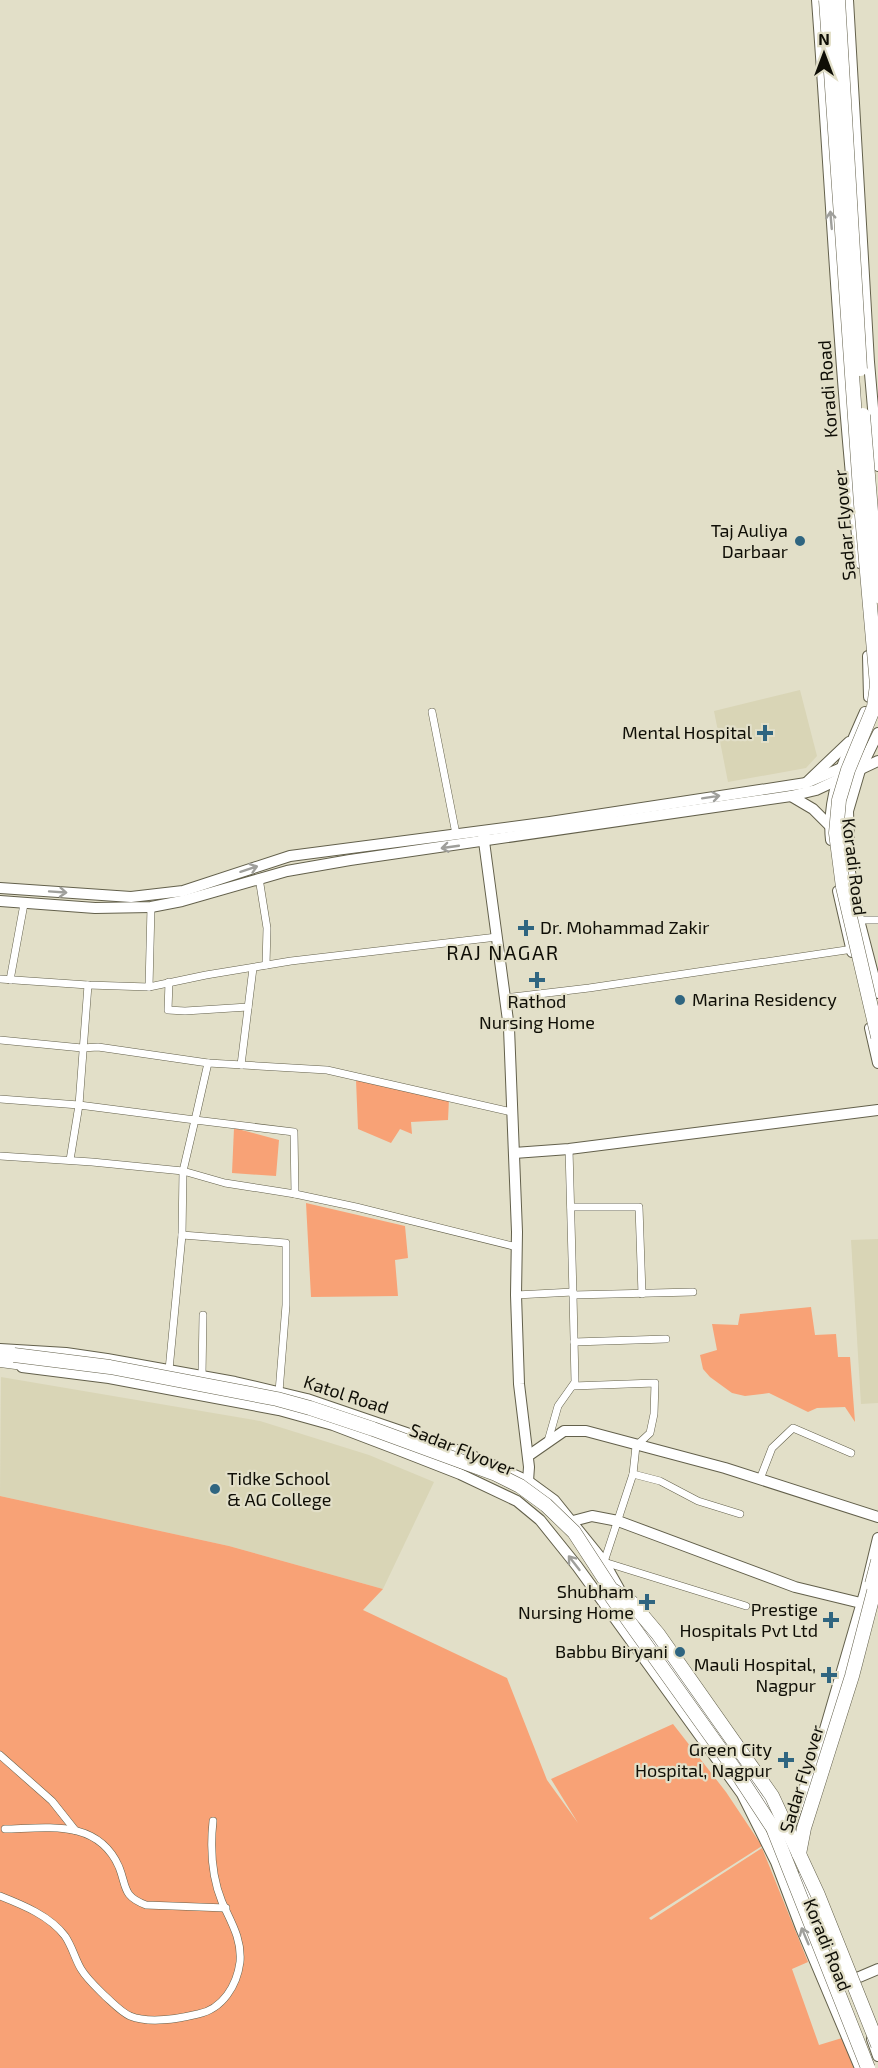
<svg xmlns="http://www.w3.org/2000/svg" width="878" height="2068" viewBox="0 0 878 2068" font-family="'Exo 2',sans-serif">
	<rect width="100%" height="100%" fill="#e2dfc8"/>
	<!-- built -->
	<g fill="#d9d5b6">
		<path d="M800 690 817 756 806 768 728 782 714 711Z"/>
		<path d="M878 1239V1403L861 1404 851 1240Z"/>
		<path d="M1 1377 260 1421 369 1455 434 1482 383 1589 229 1546 0 1496Z"/>
	</g>
	<!-- green -->
	<g fill="#f8a276">
		<path d="M356 1080 449 1099 448 1120 411 1122 412 1134 400 1129 391 1143 358 1129Z"/>
		<path d="M234 1128 279 1140 276 1176 232 1173Z"/>
		<path d="M306 1203 405 1226 408 1258 395 1260 398 1296 311 1297Z"/>
		<path d="M811 1307 815 1335 836 1334 838 1357H850L855 1422 845 1407 817 1408 808 1412 769 1393 745 1396 732 1393 710 1377 703 1369 700 1355 717 1350 712 1324 738 1325 740 1314Z"/>
		<path d="M0 1496 229 1546 383 1589 363 1610 507 1678 547 1780 578 1823 551 1779 673 1724 726 1792 762 1846 649 1918 651 1920 762 1848 808 1962 792 1969 819 2045 842 2038 854 2068H0Z"/>
	</g>
	<g fill="none" stroke-linecap="round" stroke-linejoin="round">
		<defs>
			<g id="street">
				<path d="M432 712 456 834"/>
				<path d="M259 878 267 928 266 965"/>
				<path d="M859 920H878"/>
				<path d="M0 979 88 985 149 987 206 975 291 961 497 937"/>
				<path d="M10 980 24 904"/>
				<path d="M169 982 168 1010 185 1011 248 1007"/>
				<path d="M149 987 151 907"/>
				<path d="M505 998 589 988 853 949"/>
				<path d="M0 1040 82 1048 98 1047 208 1063"/>
				<path d="M241 1065 253 968"/>
				<path d="M0 1099 79 1105 195 1120 208 1063 327 1070 512 1112"/>
				<path d="M569 1149 573 1295 693 1292"/>
				<path d="M0 1156 92 1162 183 1171 225 1183 295 1194 356 1207 517 1247"/>
				<path d="M70 1160 79 1105 88 985"/>
				<path d="M571 1207H639L642 1294"/>
				<path d="M182 1235 286 1243V1305L279 1392"/>
				<path d="M516 1295 573 1292"/>
				<path d="M574 1342 666 1339"/>
				<path d="M169 1370 182 1235 183 1171 195 1120 294 1132 295 1194"/>
				<path d="M202 1375 203 1315"/>
				<path d="M573 1386 655 1383 654 1414 650 1433 636 1446 633 1474 604 1562 746 1606"/>
				<path d="M548 1441 558 1406 575 1382 573 1295"/>
				<path d="M633 1474 660 1481 698 1501 740 1514"/>
				<path d="M760 1479 772 1448 793 1428 851 1453"/>
				<path d="M0 1755 52 1801 75 1830"/>
				<path d="M5 1829C48 1828 98 1819 119 1867 127 1887 122 1896 146 1905L226 1908"/>
				<path d="M0 1896C23 1905 50 1916 65 1936 72 1946 75 1959 81 1969 87 1979 97 1988 105 1996 113 2003 121 2012 130 2016 150 2024 177 2019 198 2014 223 2009 237 1985 240 1962 242 1939 231 1922 222 1902 211 1875 210 1849 213 1821"/>
			</g>
			<g id="secondary">
				<path d="M483 834 509 1028 517 1232 516 1295 519 1384 529 1467 528 1481 524 1489"/>
				<path d="M0 888 131 897 183 891 290 856 550 822 806 783 846 766"/>
				<path d="M0 901 95 908 151 907 182 901 287 871 350 860 791 796 816 790 878 761"/>
				<path d="M514 1153 569 1149 878 1110"/>
				<path d="M528 1456 564 1431H586L725 1468 878 1517"/>
				<path d="M573 1521 592 1516 618 1521 795 1587 869 1605"/>
				<path d="M831 1989 878 1969"/>
			</g>
			<g id="primary">
				<path d="M817 0C831 188 839 376 860 563"/>
				<path d="M848 0 869 362 878 466"/>
				<path d="M868 656 869 697"/>
				<path d="M878 733 860 770 848 811 850 872 859 920 878 993"/>
				<path d="M806 783 849 742"/>
				<path d="M791 796 813 809 829 825"/>
				<path d="M831 840C826 795 847 753 865 712"/>
				<path d="M838 891 852 952"/>
				<path d="M870 1028 878 1063"/>
				<path d="M0 1349 66 1353 107 1359 235 1382 307 1399 468 1454 528 1481 554 1500 604 1562 623 1596"/>
				<path d="M22 1367 109 1378 279 1410 333 1425 396 1449 460 1474 517 1501 540 1520 577 1566 742 1794 776 1862 801 1928 860 2068"/>
				<path d="M638 1619 765 1801 777 1821"/>
				<path d="M787 1836 821 1743 865 1592 878 1538"/>
				<path d="M802 1876 823 1926"/>
				<path d="M872 2039 878 2056"/>
			</g>
			<path id="highway" d="M0 1360 31 1364"/>
		</defs>
		<!-- street casing -->
		<use href="#street" stroke="#63604b" stroke-width="8"/>
		<!-- secondary casing -->
		<use href="#secondary" stroke="#63604b" stroke-width="12"/>
		<!-- primary casing -->
		<use href="#primary" stroke="#63604b" stroke-width="12"/>
		<!-- highway casing -->
		<use href="#highway" stroke="#63604b" stroke-width="15"/>
		<!-- street -->
		<use href="#street" stroke="#fff" stroke-width="7"/>
		<!-- secondary -->
		<use href="#secondary" stroke="#fff" stroke-width="10"/>
		<!-- primary -->
		<use href="#primary" stroke="#fff" stroke-width="10"/>
		<!-- highway -->
		<use href="#highway" stroke="#fff" stroke-width="14"/>
		<defs>
			<g id="highway-bridge">
				<path d="M826 0 861 504 877 685 874 707 848 770 839 800 836 833 843 887 878 1037"/>
				<path d="M838 0 860 369"/>
				<path d="M863 415 878 596"/>
				<path d="M14 1355 110 1367 277 1399 310 1408 373 1429 496 1474 520 1486 546 1505 574 1532 611 1589 631 1602 658 1634 772 1796 818 1895 878 2045"/>
				<path d="M872 1584 878 1561"/>
				<path d="M606 1589 733 1767 773 1828 868 2068"/>
				<path d="M799 1854 804 1828 852 1676 878 1576"/>
			</g>
		</defs>
		<!-- highway-bridge casing -->
		<use href="#highway-bridge" stroke="#63604b" stroke-width="15" stroke-linecap="butt"/>
		<!-- highway-bridge -->
		<use href="#highway-bridge" stroke="#fff" stroke-width="14"/>
	</g>
	<!-- one-way arrows -->
	<defs><path id="oneway-shaft" d="M-6 0H5M1.5-3L5.5 0L1.5 3" fill="none" stroke-width="1.6" stroke-linecap="round" stroke-linejoin="round" transform="scale(1.5)"/></defs>
	<g stroke="#9f9f9b">
		<use href="#oneway-shaft" transform="translate(831 220) rotate(-95)"/>
		<use href="#oneway-shaft" transform="translate(711 797) rotate(-9)"/>
		<use href="#oneway-shaft" transform="translate(450 847) rotate(172)"/>
		<use href="#oneway-shaft" transform="translate(249 869) rotate(-18)"/>
		<use href="#oneway-shaft" transform="translate(58 892) rotate(4)"/>
		<use href="#oneway-shaft" transform="translate(574 1563) rotate(-128)"/>
		<use href="#oneway-shaft" transform="translate(805 1936) rotate(-113)"/>
	</g>
	<!-- markers -->
	<g fill="#2f6580" stroke="#e2dfc8" stroke-width="2">
		<circle cx="800" cy="541" r="6"/>
		<path d="M762 724h6v6h6v6h-6v6h-6v-6h-6v-6h6z"/>
		<path d="M523 919h6v6h6v6h-6v6h-6v-6h-6v-6h6z"/>
		<path d="M534 971h6v6h6v6h-6v6h-6v-6h-6v-6h6z"/>
		<circle cx="680" cy="1000" r="6"/>
		<circle cx="215" cy="1489" r="6"/>
		<path d="M644 1593h6v6h6v6h-6v6h-6v-6h-6v-6h6z"/>
		<path d="M828 1611h6v6h6v6h-6v6h-6v-6h-6v-6h6z"/>
		<circle cx="680" cy="1652" r="6"/>
		<path d="M826 1666h6v6h6v6h-6v6h-6v-6h-6v-6h6z"/>
		<path d="M783 1751h6v6h6v6h-6v6h-6v-6h-6v-6h6z"/>
	</g>
	<g text-anchor="middle" stroke-width="4.5" stroke-linejoin="round" paint-order="stroke">
		<!-- street labels -->
		<g font-size="18" fill="#0f0e06" stroke="#e2dfc8">
			<text transform="translate(828 389) rotate(-94)" y="6">Koradi Road</text>
			<text transform="translate(845 525) rotate(-95)" y="6">Sadar Flyover</text>
			<text transform="translate(854 867) rotate(83)" y="6">Koradi Road</text>
			<text transform="translate(346 1395) rotate(18)" y="6">Katol Road</text>
			<text transform="translate(462 1450) rotate(22)" y="6">Sadar Flyover</text>
			<text transform="translate(802 1779) rotate(-73)" y="6">Sadar Flyover</text>
			<text transform="translate(827 1945) rotate(68)" y="6">Koradi Road</text>
		</g>
		<!-- poi labels -->
		<g font-size="18" fill="#0f0e06" stroke="#e2dfc8" text-anchor="end">
			<text x="788" y="537">Taj Auliya<tspan x="788" dy="21">Darbaar</tspan></text>
			<text x="752" y="739">Mental Hospital</text>
			<text x="540" y="934" text-anchor="start">Dr. Mohammad Zakir</text>
			<text x="692" y="1006" text-anchor="start">Marina Residency</text>
			<text x="537" y="1008" text-anchor="middle">Rathod<tspan x="537" dy="21">Nursing Home</tspan></text>
			<text x="227" y="1485" text-anchor="start">Tidke School<tspan x="227" dy="21">&amp; AG College</tspan></text>
			<text x="634" y="1598">Shubham<tspan x="634" dy="21">Nursing Home</tspan></text>
			<text x="818" y="1616">Prestige<tspan x="818" dy="21">Hospitals Pvt Ltd</tspan></text>
			<text x="668" y="1658">Babbu Biryani</text>
			<text x="816" y="1671">Mauli Hospital,<tspan x="816" dy="21">Nagpur</tspan></text>
			<text x="772" y="1756">Green City<tspan x="772" dy="21">Hospital, Nagpur</tspan></text>
		</g>
		<!-- neighbourhood labels -->
		<g font-size="20" letter-spacing="1.5" fill="#0f0e06" stroke="#e2dfc8">
			<text x="503" y="960">RAJ NAGAR</text>
		</g>
	</g>
	<!-- north arrow -->
	<g transform="translate(824 54)" stroke="#e2dfc8" stroke-width="4.5" paint-order="stroke">
	<path d="M0-4.5L10 22L0 15L-10 22Z" fill="#0f0e06"/>
	<text y="-9" font-size="16" font-weight="bold" text-anchor="middle" fill="#0f0e06">N</text>
	</g>
</svg>
